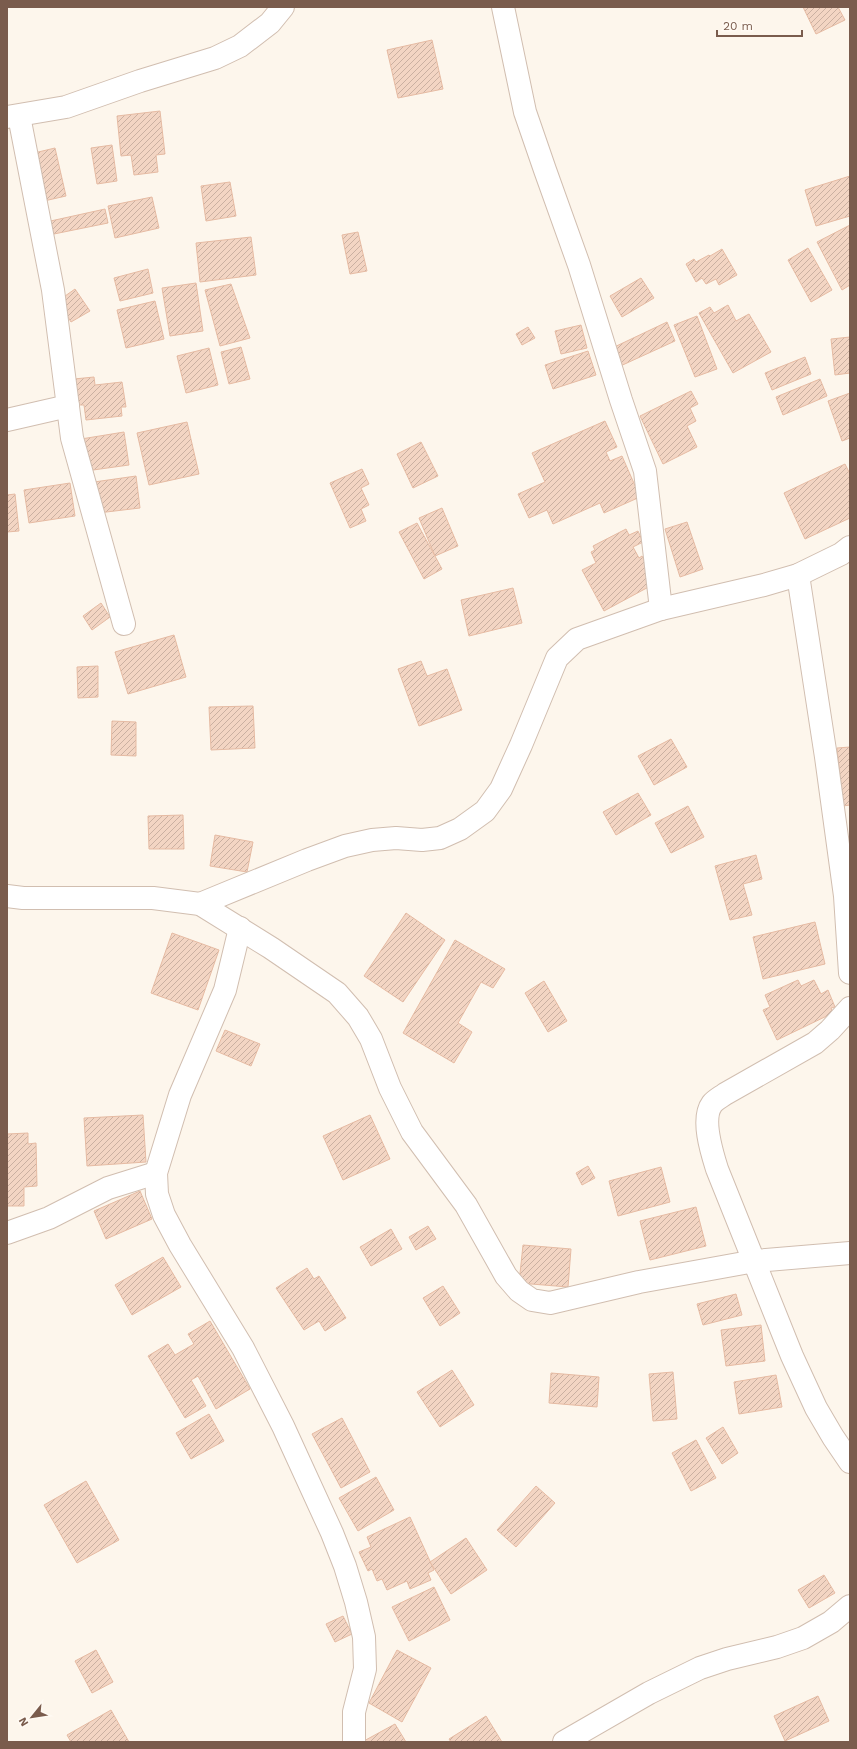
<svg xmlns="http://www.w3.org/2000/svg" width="857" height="1749" viewBox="0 0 857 1749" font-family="'Work Sans',sans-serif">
	<defs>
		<pattern id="building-hatch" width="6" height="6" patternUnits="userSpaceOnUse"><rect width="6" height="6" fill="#f3d5c3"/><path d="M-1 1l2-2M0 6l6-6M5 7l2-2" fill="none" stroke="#cab0a1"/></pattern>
	</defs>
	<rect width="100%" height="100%" fill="#fdf6ec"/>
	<!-- building -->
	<g fill="url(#building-hatch)" stroke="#e6bba3">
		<path d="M803 7H838L845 20 816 34Z"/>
		<path d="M432 40 443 89 398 98 387 50Z"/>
		<path d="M160 111 165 154 156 155 158 172 134 175 131 155 121 156 117 116Z"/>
		<path d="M112 145 117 181 97 184 91 148Z"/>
		<path d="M55 148 66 196 44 201 34 153Z"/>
		<path d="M850 176V216L816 226 805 190Z"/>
		<path d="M230 182 236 216 206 221 201 186Z"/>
		<path d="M152 197 159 228 115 238 108 206Z"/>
		<path d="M105 209 108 223 49 235 46 222Z"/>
		<path d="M850 225V285L842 290 817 242Z"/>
		<path d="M358 232 367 271 350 274 342 235Z"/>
		<path d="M251 237 256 275 200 282 196 243Z"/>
		<path d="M808 248 832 290 811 302 788 260Z"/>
		<path d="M722 249 737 275 719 285 716 279 706 284 702 278 696 282 686 264 694 259 696 262 709 255 710 256Z"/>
		<path d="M148 269 153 293 120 301 114 278Z"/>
		<path d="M641 278 654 298 622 317 610 296Z"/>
		<path d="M196 283 203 331 170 336 162 288Z"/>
		<path d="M231 284 250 338 220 346 205 290Z"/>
		<path d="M75 289 90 311 71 322 58 301Z"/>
		<path d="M155 301 164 339 126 348 117 310Z"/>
		<path d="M728 305 736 321 749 314 771 352 733 373 699 313 710 307 714 313Z"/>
		<path d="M697 316 717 369 695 377 674 325Z"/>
		<path d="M667 322 675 341 616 368 608 350Z"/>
		<path d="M581 325 587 348 561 354 555 331Z"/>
		<path d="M528 327 535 338 522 345 516 334Z"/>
		<path d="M850 337V373L835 375 831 339Z"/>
		<path d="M241 347 250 379 229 384 221 352Z"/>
		<path d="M209 348 218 385 186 393 177 356Z"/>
		<path d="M588 351 596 375 553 389 545 365Z"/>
		<path d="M805 357 811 374 772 390 765 373Z"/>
		<path d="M94 377 95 385 122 382 126 407H121L122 416 86 420 84 405H77L74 379Z"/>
		<path d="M820 379 827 396 783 415 776 397Z"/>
		<path d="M691 391 698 404 690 408 696 421 687 426 697 447 663 464 640 416Z"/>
		<path d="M850 393V438L842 441 828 401Z"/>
		<path d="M605 421 617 447 606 452 610 461 622 456 640 497 604 513 600 503 553 524 547 510 529 518 518 494 545 482 532 453Z"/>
		<path d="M187 422 199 474 149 485 137 433Z"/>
		<path d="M124 432 129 465 86 471 81 439Z"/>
		<path d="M421 442 438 476 413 488 397 454Z"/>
		<path d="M845 464 850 474V518L805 539 784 493Z"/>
		<path d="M362 469 369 484 361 488 369 505 361 509 366 521 350 528 330 483Z"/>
		<path d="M136 476 140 508 98 513 94 482Z"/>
		<path d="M70 483 75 516 29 523 24 490Z"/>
		<path d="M15 494 19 531 7 532V495Z"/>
		<path d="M442 508 458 546 435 556 419 518Z"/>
		<path d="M687 522 703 569 680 577 665 529Z"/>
		<path d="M417 523 442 569 424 579 399 532Z"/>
		<path d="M626 529 629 535 638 531 643 542 633 547 639 558 642 556 656 583 604 611 582 570 596 563 591 552 595 550 593 546Z"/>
		<path d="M513 588 522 623 469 636 461 600Z"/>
		<path d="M101 603 110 617 92 630 83 616Z"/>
		<path d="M174 635 186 677 128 694 115 652Z"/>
		<path d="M421 661 427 676 447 669 462 710 419 726 398 669Z"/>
		<path d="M98 666V697L78 698 77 667Z"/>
		<path d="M253 706 255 748 211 750 209 707Z"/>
		<path d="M112 721 136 722V756L111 755Z"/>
		<path d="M671 739 687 767 654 785 638 756Z"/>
		<path d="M850 747V805L843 806 837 748Z"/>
		<path d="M638 793 651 815 616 835 603 812Z"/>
		<path d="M688 806 704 837 671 853 655 823Z"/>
		<path d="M183 815 184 849H149L148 816Z"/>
		<path d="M215 835 253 842 247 872 210 866Z"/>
		<path d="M756 855 762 879 743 884 752 915 730 920 715 866Z"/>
		<path d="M406 913 445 940 403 1002 364 976Z"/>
		<path d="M815 922 825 964 763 979 753 937Z"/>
		<path d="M172 933 219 950 198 1010 151 993Z"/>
		<path d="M455 940 505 969 493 988 481 982 458 1023 472 1032 454 1063 403 1033Z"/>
		<path d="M798 980 801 986 814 980 821 994 828 990 835 1007 831 1008 833 1013 777 1040 763 1010 770 1007 765 995Z"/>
		<path d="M544 981 567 1021 548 1032 525 993Z"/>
		<path d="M225 1030 260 1044 251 1066 216 1051Z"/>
		<path d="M143 1115 146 1162 87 1166 84 1118Z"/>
		<path d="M370 1115 390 1159 343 1180 323 1136Z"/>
		<path d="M28 1133V1144L36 1143 37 1186 24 1187V1206H7V1134Z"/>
		<path d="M588 1166 595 1178 582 1185 576 1173Z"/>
		<path d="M661 1167 670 1202 618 1216 609 1181Z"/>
		<path d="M140 1191 152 1219 106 1239 94 1211Z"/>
		<path d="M696 1207 706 1246 650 1260 640 1221Z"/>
		<path d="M428 1226 436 1239 416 1250 409 1237Z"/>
		<path d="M391 1229 402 1249 371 1266 360 1247Z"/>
		<path d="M523 1245 571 1249 568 1287 519 1283Z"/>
		<path d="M163 1257 181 1287 132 1315 115 1285Z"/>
		<path d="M307 1268 314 1279 319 1276 346 1318 325 1331 319 1321 304 1330 276 1288Z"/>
		<path d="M443 1286 460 1313 440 1326 423 1298Z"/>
		<path d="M736 1294 742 1315 703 1325 697 1304Z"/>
		<path d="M210 1321 250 1389 216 1409 198 1376 191 1380 206 1406 185 1418 148 1356 168 1344 175 1355 194 1344 188 1334Z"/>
		<path d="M761 1325 765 1361 726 1366 721 1330Z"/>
		<path d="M452 1370 474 1405 440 1427 417 1392Z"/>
		<path d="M673 1372 677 1419 653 1421 649 1374Z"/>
		<path d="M551 1373 599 1377 597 1407 549 1403Z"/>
		<path d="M776 1375 782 1407 739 1414 734 1382Z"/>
		<path d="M209 1414 224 1441 191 1459 176 1433Z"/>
		<path d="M342 1418 370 1472 341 1488 312 1434Z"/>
		<path d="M723 1427 738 1453 722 1464 706 1438Z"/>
		<path d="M696 1440 716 1478 691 1491 672 1453Z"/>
		<path d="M376 1477 394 1510 358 1531 339 1498Z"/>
		<path d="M86 1481 119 1540 77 1563 44 1505Z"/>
		<path d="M536 1486 555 1503 516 1547 497 1530Z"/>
		<path d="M410 1517 434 1570 428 1573 431 1580 410 1589 407 1581 387 1590 382 1579 377 1581 372 1569 368 1571 359 1552 371 1547 367 1537Z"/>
		<path d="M466 1538 487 1570 451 1594 430 1562Z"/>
		<path d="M824 1575 835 1593 809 1608 798 1590Z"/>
		<path d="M434 1587 450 1620 409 1641 392 1607Z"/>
		<path d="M343 1616 352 1634 335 1642 326 1624Z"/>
		<path d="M96 1650 113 1682 92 1693 75 1661Z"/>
		<path d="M397 1650 431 1668 402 1722 369 1703Z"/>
		<path d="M818 1696 829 1721 785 1741 774 1716Z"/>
		<path d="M111 1710 129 1742H71L67 1735Z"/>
		<path d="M486 1716 502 1742H451L449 1739Z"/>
		<path d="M395 1724 406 1742H362Z"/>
	</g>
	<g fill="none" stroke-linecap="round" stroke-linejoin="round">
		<defs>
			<g id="minor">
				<path d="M503 7 525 112 545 170 579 265 621 400 645 471 661 609"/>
				<path d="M19 116 53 290 72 438 124 624"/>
				<path d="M7 117 66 107 140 81 215 58 240 46 270 23 283 7"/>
				<path d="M7 420 68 406"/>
				<path d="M798 575 826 757 845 896 850 973"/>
				<path d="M7 896 23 898H153L200 904 271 948 337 993 358 1017 371 1039 390 1088 412 1132 466 1205 506 1276 519 1291 532 1300 550 1303 639 1282 755 1261 850 1253"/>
				<path d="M200 904 307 860 345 846 372 840 396 838 422 840 440 838 460 829 485 811 501 789 521 745 557 658 577 639 661 609 764 585 798 575 841 554 850 547"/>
				<path d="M240 928 225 990 180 1095 156 1173 157 1194 164 1215 180 1245 243 1348 283 1426 332 1533 345 1566 356 1602 364 1637 365 1669 354 1712V1742"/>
				<path d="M850 1008 830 1030 815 1043 725 1094C721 1097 715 1100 712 1104 701 1119 712 1153 717 1169L792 1356 816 1408 833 1437 850 1462"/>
				<path d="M7 1233 49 1218 108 1188 156 1173"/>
				<path d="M564 1742 649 1693 700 1668 727 1659 777 1647 803 1638 831 1622 850 1606"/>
			</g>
		</defs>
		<!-- minor casing -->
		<use href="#minor" stroke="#d1beb0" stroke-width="24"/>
		<!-- minor -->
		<use href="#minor" stroke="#fff" stroke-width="22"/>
	</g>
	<!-- border -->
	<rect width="857" height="1749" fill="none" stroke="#7a5c4d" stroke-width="16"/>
	<!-- north arrow -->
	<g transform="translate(32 1717) rotate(240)" stroke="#fffaf3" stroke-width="3" paint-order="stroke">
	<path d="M0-3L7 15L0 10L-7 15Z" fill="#7a5c4d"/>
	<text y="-6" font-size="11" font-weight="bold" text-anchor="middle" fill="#7a5c4d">N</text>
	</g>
	<!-- scale -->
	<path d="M717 30v6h85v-6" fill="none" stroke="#7a5c4d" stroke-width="2"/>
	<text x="723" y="30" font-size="12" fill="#7a5c4d" stroke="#fffaf3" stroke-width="3" paint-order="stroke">20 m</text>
</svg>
